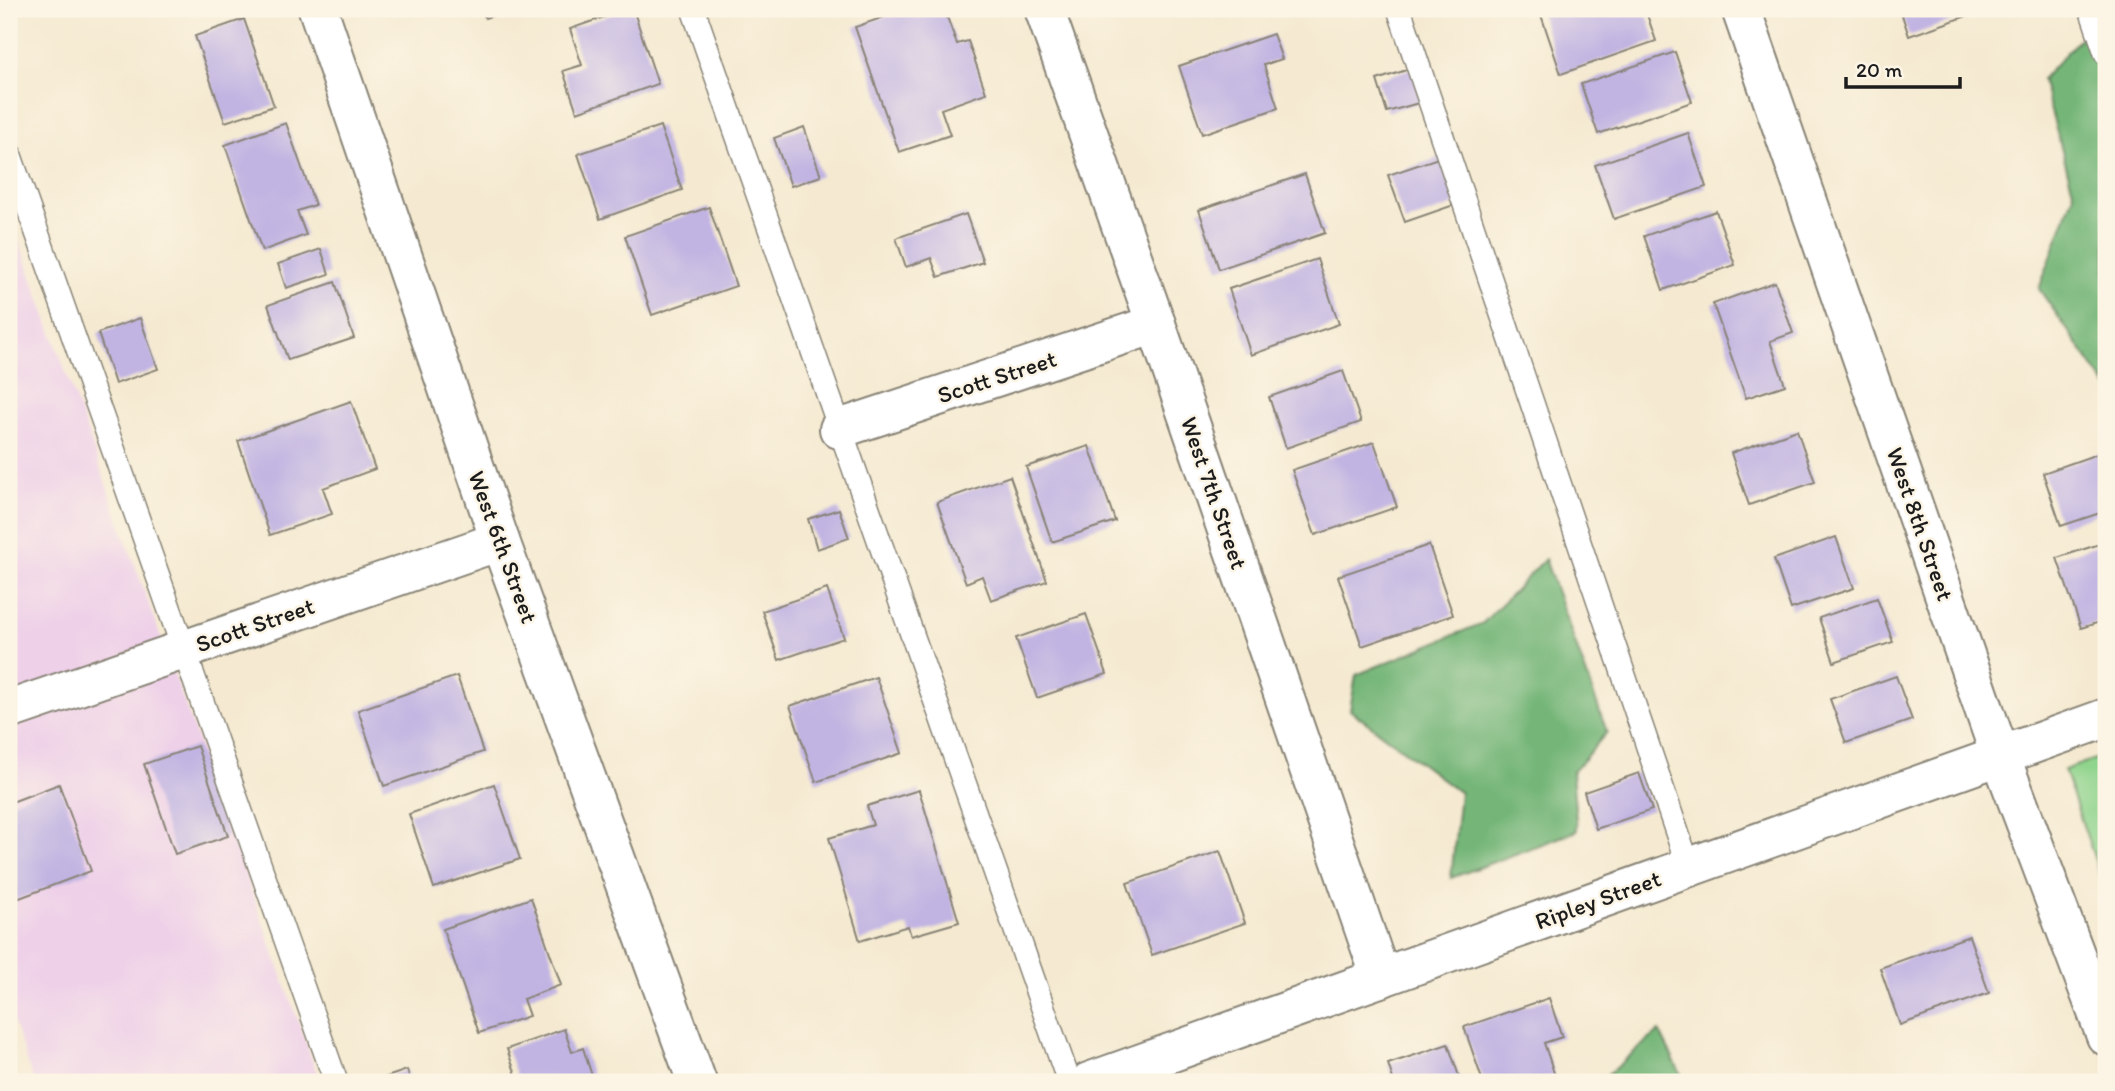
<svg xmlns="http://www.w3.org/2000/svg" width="2115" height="1091" viewBox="0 0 2115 1091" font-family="Itim,sans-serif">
	<rect width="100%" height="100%" fill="#fcf5e5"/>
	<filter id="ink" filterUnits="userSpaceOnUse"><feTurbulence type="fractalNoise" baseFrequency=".0143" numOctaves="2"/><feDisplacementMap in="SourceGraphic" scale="14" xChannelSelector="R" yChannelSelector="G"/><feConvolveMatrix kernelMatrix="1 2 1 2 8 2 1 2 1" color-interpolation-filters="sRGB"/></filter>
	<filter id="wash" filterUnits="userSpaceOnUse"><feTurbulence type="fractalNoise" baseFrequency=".00686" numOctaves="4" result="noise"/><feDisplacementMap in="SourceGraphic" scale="28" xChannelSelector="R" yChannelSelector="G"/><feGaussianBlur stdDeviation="1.57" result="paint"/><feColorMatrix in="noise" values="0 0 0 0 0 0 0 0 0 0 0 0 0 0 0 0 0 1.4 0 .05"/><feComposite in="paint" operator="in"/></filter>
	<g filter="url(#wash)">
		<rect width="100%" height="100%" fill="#f5ead1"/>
		<!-- built -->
		<path fill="#eed0e8" d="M9 213 320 1082H34L9 1009Z"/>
		<!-- green -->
		<path fill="#90d48d" stroke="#567854" stroke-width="2" d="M2106 755V892L2064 770Z"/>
		<!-- forest -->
		<g fill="#74b678" stroke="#48694a" stroke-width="2">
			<path d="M2086 32 2106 94V385L2039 289 2074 194 2042 79Z"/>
			<path d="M1545 559 1607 732 1572 773 1577 831 1451 878 1460 793 1350 710 1356 675 1483 623Z"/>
			<path d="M1659 1031 1685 1082H1608L1607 1075Z"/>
		</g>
		<g id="blocks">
			<!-- building -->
			<g fill="#c1b4e2">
				<path d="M482 9H512L485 18Z"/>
				<path d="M627 9H633L658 84 577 112 563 71 582 65 570 29Z"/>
				<path d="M907 9H944L957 44 968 41 986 93 941 109 950 135 899 152 855 27Z"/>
				<path d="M1539 9H1645L1656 41 1561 74Z"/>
				<path d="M1900 9H1987L1909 36Z"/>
				<path d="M244 19 274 106 225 122 195 36Z"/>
				<path d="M1273 34 1282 59 1264 65 1278 108 1202 134 1179 66Z"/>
				<path d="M1675 52 1692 102 1598 134 1581 84Z"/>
				<path d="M1412 68 1422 102 1387 112 1377 80Z"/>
				<path d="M286 123 315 205 297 211 306 235 262 251 225 145Z"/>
				<path d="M660 126 682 190 600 219 578 154Z"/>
				<path d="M804 127 821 176 791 186 774 138Z"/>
				<path d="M1688 133 1706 187 1614 219 1595 165Z"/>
				<path d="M1441 157 1457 204 1405 222 1388 175Z"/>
				<path d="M1305 174 1325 233 1219 269 1199 210Z"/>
				<path d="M709 207 736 286 652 315 625 236Z"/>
				<path d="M1716 211 1735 265 1663 290 1644 236Z"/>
				<path d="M966 214 983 262 938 277 931 258 906 267 896 238Z"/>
				<path d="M321 249 329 274 286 288 278 264Z"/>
				<path d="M1317 259 1339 324 1251 355 1229 289Z"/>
				<path d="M335 282 354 338 288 360 268 305Z"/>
				<path d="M1775 282 1793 333 1770 341 1785 385 1746 398 1713 304Z"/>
				<path d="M140 318 158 369 115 384 98 333Z"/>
				<path d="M1343 371 1361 422 1286 448 1269 397Z"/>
				<path d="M351 401 375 469 323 488 332 514 270 535 238 441Z"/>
				<path d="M1797 430 1815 482 1749 505 1731 453Z"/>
				<path d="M1374 442 1397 507 1315 535 1292 470Z"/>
				<path d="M1089 446 1115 521 1052 542 1026 467Z"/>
				<path d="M2106 451V511L2061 526 2043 473Z"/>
				<path d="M1010 476 1047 581 991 600 982 576 966 583 937 502Z"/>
				<path d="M839 509 849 538 817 549 808 519Z"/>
				<path d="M1836 537 1854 588 1791 609 1774 559Z"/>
				<path d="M2106 542V620L2081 628 2057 558Z"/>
				<path d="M1429 545 1453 615 1362 646 1338 576Z"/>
				<path d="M827 589 844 638 779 660 762 611Z"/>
				<path d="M1877 598 1893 642 1834 662 1819 618Z"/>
				<path d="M1086 614 1107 674 1037 698 1016 638Z"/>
				<path d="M457 676 483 752 384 786 358 710Z"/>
				<path d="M1896 676 1912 720 1846 743 1830 699Z"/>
				<path d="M876 677 902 753 816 782 790 706Z"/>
				<path d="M197 746 228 836 175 854 144 764Z"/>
				<path d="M1639 773 1652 810 1596 829 1584 792Z"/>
				<path d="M59 784 91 871 9 902V803Z"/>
				<path d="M494 784 520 859 434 888 409 814Z"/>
				<path d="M919 790 959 922 911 936 908 926 860 941 829 838 873 825 867 806Z"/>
				<path d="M1220 851 1245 923 1152 955 1127 883Z"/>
				<path d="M531 898 561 985 523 999 529 1016 479 1033 443 929Z"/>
				<path d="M1969 936 1989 993 1900 1025 1880 968Z"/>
				<path d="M1549 998 1562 1037 1544 1043 1557 1082H1483L1464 1027Z"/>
				<path d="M564 1029 572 1052 583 1048 594 1082H498L516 1075 507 1049Z"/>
				<path d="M1448 1044 1461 1082H1394L1388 1064Z"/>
				<path d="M407 1070 411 1082H372Z"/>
			</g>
		</g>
	</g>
	<g filter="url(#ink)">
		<use href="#blocks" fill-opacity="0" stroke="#888376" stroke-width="2"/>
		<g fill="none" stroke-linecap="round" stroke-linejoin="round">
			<defs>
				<g id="lane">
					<path d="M693 9 1069 1082"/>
					<path d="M1399 9 1689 868"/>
					<path d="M2091 9 2106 53"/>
					<path d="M9 153 336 1082"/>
				</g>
				<g id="street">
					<path d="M318 9 500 541 697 1082"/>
					<path d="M1044 9 1156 324 1381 978"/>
					<path d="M1741 9 2000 755 2106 1036"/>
					<path d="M839 429 1156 324"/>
					<path d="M9 710 500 541"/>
					<path d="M1089 1082 2106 718"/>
				</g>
			</defs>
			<!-- lane casing -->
			<use href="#lane" stroke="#888376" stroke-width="26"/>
			<!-- street casing -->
			<use href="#street" stroke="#888376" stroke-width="42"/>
			<!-- lane -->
			<use href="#lane" stroke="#fff" stroke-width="23"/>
			<!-- street -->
			<use href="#street" stroke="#fff" stroke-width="38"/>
		</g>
	</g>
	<g text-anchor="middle" stroke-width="5" stroke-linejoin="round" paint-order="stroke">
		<!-- street labels -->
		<g font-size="24" fill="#1c1c1c" stroke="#fcf5e5">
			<text transform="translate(997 377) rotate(-18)" y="8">Scott Street</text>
			<text transform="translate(1214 493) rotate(71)" y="8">West 7th Street</text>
			<text transform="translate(1920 524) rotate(71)" y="8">West 8th Street</text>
			<text transform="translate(503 547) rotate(70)" y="8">West 6th Street</text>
			<text transform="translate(255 625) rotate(-19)" y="8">Scott Street</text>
			<text transform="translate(1598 900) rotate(-20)" y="8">Ripley Street</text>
		</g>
	</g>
	<!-- margin -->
	<rect width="2115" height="1091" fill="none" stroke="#fcf5e5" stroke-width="35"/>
	<!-- scale -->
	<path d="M1846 77v10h114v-10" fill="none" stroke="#1c1c1c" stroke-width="3.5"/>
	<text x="1856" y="77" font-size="21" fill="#1c1c1c" stroke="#fcf5e5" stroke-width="5" paint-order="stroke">20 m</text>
</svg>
